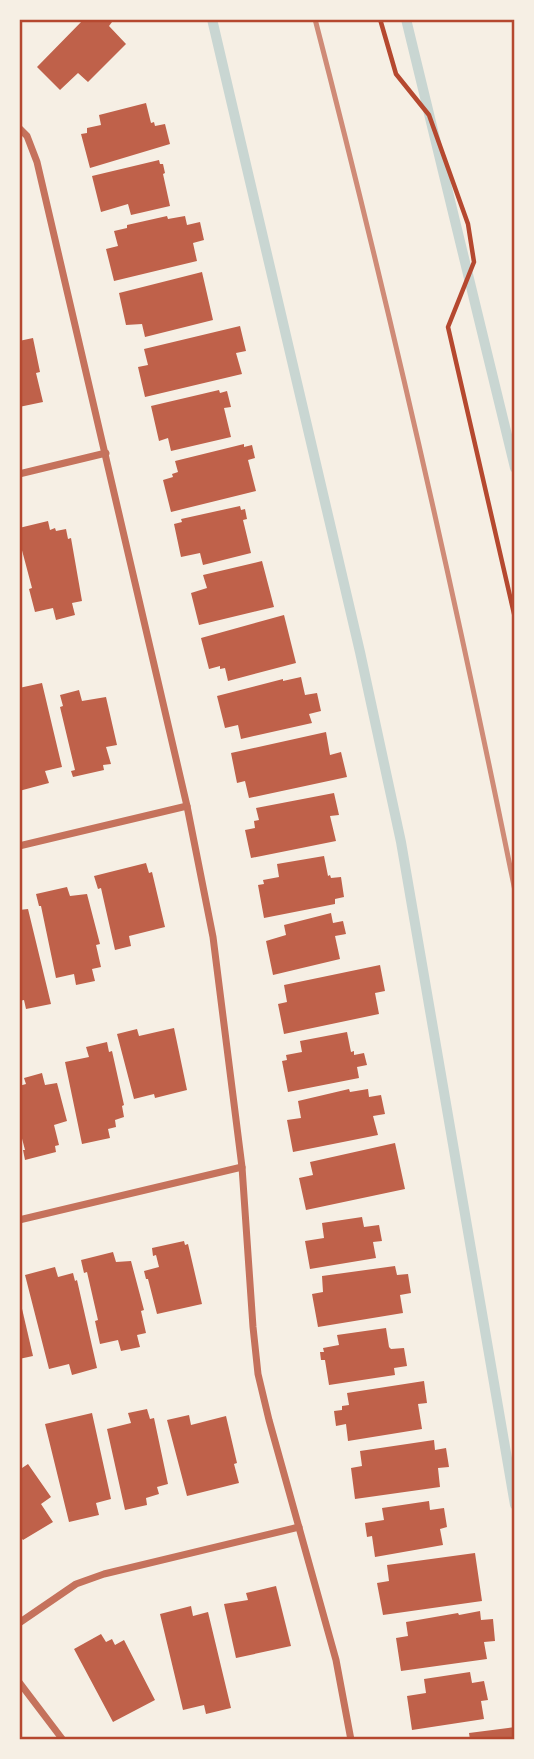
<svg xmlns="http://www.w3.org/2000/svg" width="534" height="1759" viewBox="0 0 534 1759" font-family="Arial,sans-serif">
	<rect width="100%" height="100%" fill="#f6efe4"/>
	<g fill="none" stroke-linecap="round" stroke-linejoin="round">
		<!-- stream -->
		<g stroke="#c9d6d2" stroke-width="10">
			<path d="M212 19 360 652 401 842 515 1505"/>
			<path d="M406 19 515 468"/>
		</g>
	</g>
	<!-- building -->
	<g fill="#bf614a">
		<path d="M84 19H110L112 22 109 26 126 44 88 82 78 73 60 90 37 67Z"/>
		<path d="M146 103 151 123 154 122 155 126 165 124 170 144 90 168 81 134 87 133V128L101 125 99 115Z"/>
		<path d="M159 160 160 164H163L165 173 163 174 170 206 131 215 128 204 101 212 92 176Z"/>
		<path d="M167 216 168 219 185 216 187 225 200 222 204 240 193 243 197 261 114 281 106 249 118 246 114 231 127 228V225Z"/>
		<path d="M202 272 213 320 145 337 142 324 126 325 119 293Z"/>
		<path d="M240 326 246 351 236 353 242 374 145 397 138 367 148 365 144 349Z"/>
		<path d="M33 338 40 372 36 373 43 402 19 407V341Z"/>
		<path d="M219 390 220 393 227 391 231 407 224 408 231 437 171 451 168 438 159 441 151 406Z"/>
		<path d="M244 444V447L252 445 255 458 248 460 256 491 171 512 163 480 173 477 172 474 178 472 175 461Z"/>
		<path d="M240 506 241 510 245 509 247 519 243 520 251 553 203 565 200 553 181 557 174 524 182 522 181 519Z"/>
		<path d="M48 521 50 530 55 528 56 531 66 529 68 539 71 538 82 601 72 603 75 615 56 620 53 608 35 612 29 589 32 588 19 539V528Z"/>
		<path d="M262 561 274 607 199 625 191 593 207 588 203 575Z"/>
		<path d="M284 615 296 663 228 681 225 668 220 669V666L209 669 201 638Z"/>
		<path d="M301 677 305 695 317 693 321 711 309 714 312 723 241 739 238 725 225 728 217 696 283 679V681Z"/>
		<path d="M42 683 62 767 45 771 49 783 19 791V688Z"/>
		<path d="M79 690 82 701 106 697 117 745 106 747 111 764 103 765 104 770 73 777 71 771 75 770 60 707 63 706 60 695Z"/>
		<path d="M326 732 330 755 341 752 347 777 249 798 245 781 237 783 231 753Z"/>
		<path d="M334 793 339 815 330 816 336 841 251 858 245 830 255 828 254 821 259 820 256 808Z"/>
		<path d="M324 856 328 876 330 875 331 878 341 877 344 897 335 899V904L264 918 258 885 264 884 263 880 279 877 277 864Z"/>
		<path d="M146 863 149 873 152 872 165 927 129 936 131 946 115 950 101 888 98 889 94 876Z"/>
		<path d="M67 887 70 896 87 894 100 944 96 945 101 967 92 969 95 981 76 985 74 974 56 978 41 906H39L36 894Z"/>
		<path d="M28 909 51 1004 26 1009 24 1000 19 1001V910Z"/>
		<path d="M331 913 333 923 343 921 346 934 335 936 340 959 273 975 266 941 286 935 284 925Z"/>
		<path d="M380 965 385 991 375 993 379 1014 284 1034 278 1004 287 1002 284 985Z"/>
		<path d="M174 1028 187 1090 155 1098 154 1094 134 1099 117 1034 137 1029 139 1036Z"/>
		<path d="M347 1032 351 1052 354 1051V1055L364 1053 367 1065 357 1067 359 1078 288 1092 282 1061 287 1060 286 1055 302 1052 300 1041Z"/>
		<path d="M107 1042 109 1052 112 1051 124 1105 122 1106 124 1117 115 1120 116 1127 108 1129 110 1138 82 1144 65 1062 89 1057 86 1047Z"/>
		<path d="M42 1073 45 1085 57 1083 67 1121 54 1125 59 1145 55 1146 56 1152 25 1160 23 1150H25L19 1127V1086L26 1084 24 1078Z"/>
		<path d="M349 1089 350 1092 368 1089 369 1097 381 1095 385 1114 373 1116 378 1135 293 1152 287 1120 301 1118 298 1101Z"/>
		<path d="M395 1143 405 1189 306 1210 299 1178 313 1175 310 1162Z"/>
		<path d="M362 1217 364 1227 379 1225 382 1241 373 1242 376 1258 310 1269 305 1241 324 1238 322 1223Z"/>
		<path d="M184 1241 185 1245 188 1244 202 1304 157 1314 148 1279H146L144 1271 159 1267 156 1255 153 1256 152 1248Z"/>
		<path d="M113 1252 116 1262 131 1261 144 1310 141 1311 146 1333 137 1335 140 1347 121 1351 118 1340 100 1344 95 1321 98 1320 87 1272 84 1273 81 1260Z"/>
		<path d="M395 1266 397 1275 408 1274 411 1293 400 1295 403 1313 318 1327 312 1294 323 1292 322 1276Z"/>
		<path d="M55 1267 58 1277 73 1273 75 1281 77 1280 97 1368 72 1375 69 1364 49 1369 25 1275Z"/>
		<path d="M20 1300 33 1356 19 1359V1301Z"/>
		<path d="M386 1328 389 1347 391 1349 404 1348 407 1366 394 1368 395 1375 329 1385 325 1360H321L320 1352H324L323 1348 339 1345 337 1335Z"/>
		<path d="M424 1381 427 1403 418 1404 422 1429 348 1441 346 1424 336 1426 334 1411 342 1410V1406L349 1405 347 1393Z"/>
		<path d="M147 1409 150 1419 154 1418 168 1484 157 1487 159 1494 146 1498 147 1505 125 1510 107 1429 131 1423 128 1413Z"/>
		<path d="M92 1413 111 1499 96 1503 99 1515 69 1522 45 1424Z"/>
		<path d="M189 1415 191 1425 226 1416 237 1463 234 1464 239 1483 187 1496 167 1420Z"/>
		<path d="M434 1440 435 1450 446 1448 449 1467 438 1468 440 1487 355 1499 351 1468 362 1466 360 1451Z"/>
		<path d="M28 1464 51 1497 41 1504 53 1522 23 1540 19 1535V1470Z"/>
		<path d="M429 1501 430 1510 444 1508 447 1527 440 1529 443 1545 375 1557 372 1536 367 1537 365 1523 384 1520 382 1508Z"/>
		<path d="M475 1553 482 1601 383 1615 377 1583 389 1581 387 1565Z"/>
		<path d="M276 1586 291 1646 236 1658 224 1604 248 1600 246 1593Z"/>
		<path d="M191 1606 193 1616 208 1612 231 1708 206 1714 204 1705 183 1710 160 1614Z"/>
		<path d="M480 1611 481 1620 493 1619 495 1641 484 1642 487 1659 401 1671 396 1638 408 1636 406 1622 458 1613 459 1615Z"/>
		<path d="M101 1634 106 1642 112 1639 115 1645 124 1640 155 1700 113 1722 74 1649Z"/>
		<path d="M470 1672 472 1683 484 1681 488 1700 481 1701 484 1719 412 1730 407 1696 426 1693 424 1679Z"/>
		<path d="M515 1727V1740H470L469 1733Z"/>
	</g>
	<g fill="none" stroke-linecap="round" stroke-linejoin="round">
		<!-- path -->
		<path stroke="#b5482f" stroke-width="4.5" d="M380 19 396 74 429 115 468 224 474 262 448 327 515 618"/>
		<!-- minor -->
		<g stroke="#c5725c" stroke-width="7">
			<path d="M19 128 27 136 37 162 187 806 213 937 242 1167 253 1327 258 1374 269 1420 336 1660 351 1740"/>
			<path d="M19 474 106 453"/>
			<path d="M19 846 187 806"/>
			<path d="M19 1220 242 1167"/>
			<path d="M19 1623 76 1584 104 1574 299 1527"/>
			<path d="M19 1682 63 1740"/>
		</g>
		<!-- rail -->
		<path stroke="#cf8b77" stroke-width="5" d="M315 19C390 308 456 599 515 891"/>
	</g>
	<!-- border -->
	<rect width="534" height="1759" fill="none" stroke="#f6efe4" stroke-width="42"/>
	<rect x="21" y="21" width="492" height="1717" fill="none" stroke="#b5482f" stroke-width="2.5"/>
</svg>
